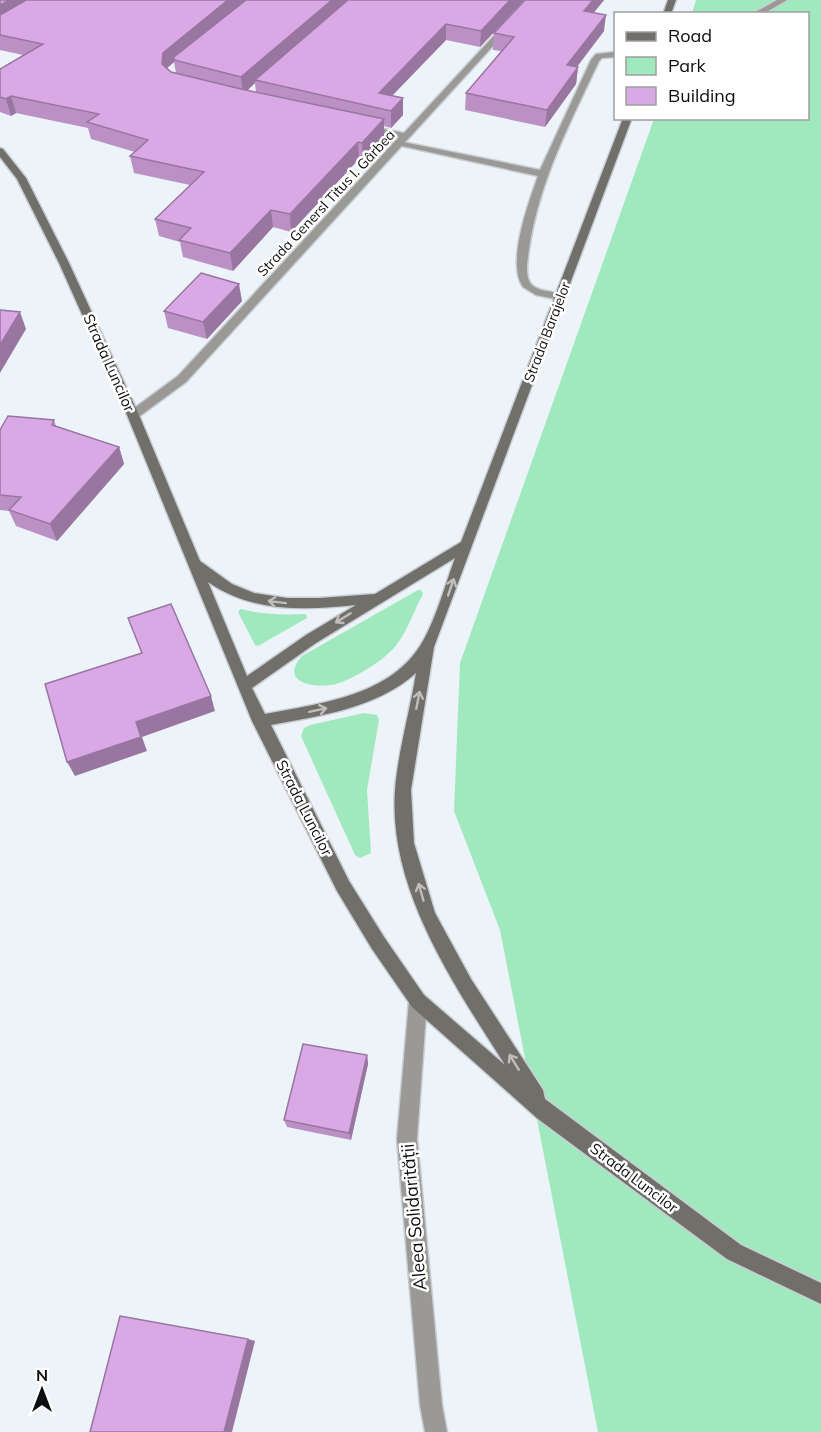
<svg xmlns="http://www.w3.org/2000/svg" width="821" height="1432" viewBox="0 0 821 1432" font-family="Mulish,sans-serif">
	<rect width="100%" height="100%" fill="#ecf3f9"/>
	<!-- green -->
	<g fill="#a0e9bf">
		<path d="M696 0H821V1432H598L500 930 454 811 460 663 654 119 808 118V14L692 13Z"/>
		<path d="M418 590H421L423 594C414 610 408 630 397 644 388 658 355 678 339 683 319 690 277 684 302 656Z"/>
		<path d="M241 609C264 615 283 615 306 614L307 618 258 646 255 645 238 612Z"/>
		<path d="M364 713 377 715 379 720 367 790 371 853 360 858 355 855 301 736 304 728 310 725Z"/>
	</g>
	<g fill="none" stroke-linecap="round" stroke-linejoin="round">
		<defs>
			<g id="service">
				<path d="M777 0H787L763 14H752Z"/>
				<path d="M616 52V57L602 58 599 61C570 123 539 181 529 249 528 258 525 271 529 281 535 294 556 289 565 297L560 300 536 295 523 287C506 263 529 202 538 176L393 144 398 141 540 170 591 60 596 54Z"/>
			</g>
			<g id="minor">
				<path d="M527 0H535L186 382 137 418H129V412L178 376 399 137 362 129V125L404 133Z"/>
				<path d="M418 992 424 995 427 1001 417 1139 442 1405 447 1432H425L420 1405 397 1139 409 1001 412 995Z"/>
			</g>
			<g id="secondary">
				<path d="M668 0H676L671 14H663Z"/>
				<path d="M623 118H632L434 647 411 790 414 843 435 913 471 979 543 1090 545 1099 741 1245 821 1283V1304L727 1259 538 1119 412 1007 372 949 337 891 252 721 127 415 59 263 17 179 0 157V148L3 149 26 178 69 263 139 415 200 561 232 584 254 593 287 598H320L375 594 461 542ZM455 558C445 585 437 616 423 641 392 696 322 703 265 714L252 688 316 643ZM208 582C252 613 305 610 356 605L306 635 247 676ZM416 673C410 711 398 752 395 790 388 890 454 984 505 1065L424 995 384 937 349 881 271 725C320 716 377 708 416 673Z"/>
			</g>
		</defs>
		<!-- service casing -->
		<use href="#service" stroke="#c8ced4" stroke-width="3"/>
		<!-- minor casing -->
		<use href="#minor" stroke="#c8ced4" stroke-width="3"/>
		<!-- secondary casing -->
		<use href="#secondary" stroke="#c8ced4" stroke-width="3"/>
		<!-- service -->
		<use href="#service" fill="#9b9996" fill-rule="evenodd"/>
		<!-- minor -->
		<use href="#minor" fill="#9b9996" fill-rule="evenodd"/>
		<!-- secondary -->
		<use href="#secondary" fill="#716f6a" fill-rule="evenodd"/>
	</g>
	<!-- wall -->
	<g fill="#bb90c5" fill-rule="evenodd">
		<path d="M0 0H524L480 47 446 40 392 96 403 98V115L391 128 384 126V136L363 160 359 159 291 232 273 227 233 271 183 257 180 242 159 236 155 219 190 185 134 173 130 156 135 152 91 139 88 128 16 113 11 116 0 112V69L23 55 0 50ZM174 62 176 73 171 72 167 68ZM255 83 256 93 247 91Z"/>
		<path d="M525 0H604L593 13 604 31 577 67H578L576 84 545 127 465 110 466 93 501 51 493 50 494 33Z"/>
		<path d="M242 301 207 339 168 328 164 311Z"/>
		<path d="M54 420 56 426 119 447 124 464 57 541 16 526 9 511 0 510V430Z"/>
		<path d="M367 1055 368 1064 351 1140 287 1127 284 1120Z"/>
	</g>
	<!-- shaded-wall -->
	<g fill="#9876a0">
		<path d="M9 0H40L0 24V5Z"/>
		<path d="M228 0H248L174 60V62L166 69 162 64 163 53Z"/>
		<path d="M332 0H352L255 80V83L243 94 241 77Z"/>
		<path d="M510 0H524L480 47 481 31Z"/>
		<path d="M593 0H604L582 27 584 11Z"/>
		<path d="M606 15 604 31 565 82 567 65Z"/>
		<path d="M446 24V40L380 108 379 93Z"/>
		<path d="M578 67 576 84 545 127 547 110Z"/>
		<path d="M11 96 16 113 11 116 6 99Z"/>
		<path d="M403 98V115L391 128V111Z"/>
		<path d="M384 119V136L363 160 362 143Z"/>
		<path d="M358 142 359 159 291 232 290 214Z"/>
		<path d="M271 210 273 227 233 271 230 253Z"/>
		<path d="M239 284 242 301 207 339 203 322Z"/>
		<path d="M20 312 26 329 0 373V345Z"/>
		<path d="M119 447 124 464 57 541 50 524Z"/>
		<path d="M211 696 215 711 142 737 147 751 75 776 67 762 136 722Z"/>
		<path d="M367 1055 368 1064 351 1140 349 1133Z"/>
		<path d="M248 1339 255 1341 232 1432H224Z"/>
	</g>
	<!-- building -->
	<g fill="#d9a8e5" stroke="#9876a0" stroke-width="1.5">
		<path d="M0 0H9L0 5Z"/>
		<path d="M26 0H228L163 53 162 64 171 72 241 89 384 119 362 143 358 142 290 214 271 210 230 253 179 240 191 228 155 219 204 172 130 156 148 140 87 122 99 114 11 96 6 99 0 97V69L43 44 0 35V15Z"/>
		<path d="M246 0H332L241 77 174 60V57Z"/>
		<path d="M348 0H510L481 31 446 24 379 93 403 98 391 111 255 80Z"/>
		<path d="M525 0H593L584 11 606 15 567 65 578 67 547 110 466 93 514 37 494 33Z"/>
		<path d="M201 273 239 284 203 322 164 311Z"/>
		<path d="M0 310 20 312 0 345Z"/>
		<path d="M8 416 54 420 52 425 119 447 50 524 9 510 21 497 0 495V430Z"/>
		<path d="M171 604 211 696 136 722 141 737 67 762 45 684 142 653 128 618Z"/>
		<path d="M303 1044 367 1055 349 1133 284 1120Z"/>
		<path d="M120 1316 248 1339 224 1432H90Z"/>
	</g>
	<!-- one-way arrows -->
	<defs><path id="oneway-shaft" d="M-6 0H5M1.5-3L5.5 0L1.5 3" fill="none" stroke-width="1.6" stroke-linecap="round" stroke-linejoin="round" transform="scale(1.5)"/></defs>
	<g stroke="#bfbebc">
		<use href="#oneway-shaft" transform="translate(451 587) rotate(-71)"/>
		<use href="#oneway-shaft" transform="translate(277 602) rotate(-173)"/>
		<use href="#oneway-shaft" transform="translate(343 618) rotate(148)"/>
		<use href="#oneway-shaft" transform="translate(418 700) rotate(-79)"/>
		<use href="#oneway-shaft" transform="translate(318 710) rotate(-12)"/>
		<use href="#oneway-shaft" transform="translate(421 892) rotate(-106)"/>
		<use href="#oneway-shaft" transform="translate(514 1062) rotate(-122)"/>
	</g>
	<g text-anchor="middle" stroke-width="5" stroke-linejoin="round" paint-order="stroke">
		<!-- far-street labels -->
		<g font-size="14" fill="#0c0e10" stroke="#fff">
			<text transform="translate(326 203) rotate(-47)" y="5">Strada Genersl Titus I. Gârbea</text>
			<text transform="translate(547 332) rotate(-69)" y="5">Strada Barajelor</text>
		</g>
		<!-- street labels -->
		<g font-size="15" fill="#0c0e10" stroke="#fff">
			<text transform="translate(109 363) rotate(66)" y="5">Strada Luncilor</text>
			<text transform="translate(304 808) rotate(63)" y="5">Strada Luncilor</text>
			<text transform="translate(634 1178) rotate(37)" y="5">Strada Luncilor</text>
		</g>
		<!-- near-street labels -->
		<g font-size="18" fill="#0c0e10" stroke="#fff">
			<text transform="translate(414 1217) rotate(-95)" y="6">Aleea Solidarității</text>
		</g>
	</g>
	<!-- legend -->
	<rect x="614" y="12" width="195" height="108" fill="#ffffff" stroke="#9e9f9f" stroke-width="1.5"/>
	<rect x="626" y="32" width="30" height="9" fill="#716f6a" stroke="#9e9f9f" stroke-width="1.5"/>
	<text x="668" y="42" font-size="18" fill="#0c0e10">Road</text>
	<rect x="626" y="57" width="30" height="18" fill="#a0e9bf" stroke="#9e9f9f" stroke-width="1.5"/>
	<text x="668" y="72" font-size="18" fill="#0c0e10">Park</text>
	<rect x="626" y="87" width="30" height="18" fill="#d9a8e5" stroke="#9e9f9f" stroke-width="1.5"/>
	<text x="668" y="102" font-size="18" fill="#0c0e10">Building</text>
	<!-- north arrow -->
	<g transform="translate(42 1390)" stroke="#ffffff" stroke-width="4.5" paint-order="stroke">
	<path d="M0-4.5L10 22L0 15L-10 22Z" fill="#0c0e10"/>
	<text y="-9" font-size="16" font-weight="bold" text-anchor="middle" fill="#0c0e10">N</text>
	</g>
</svg>
